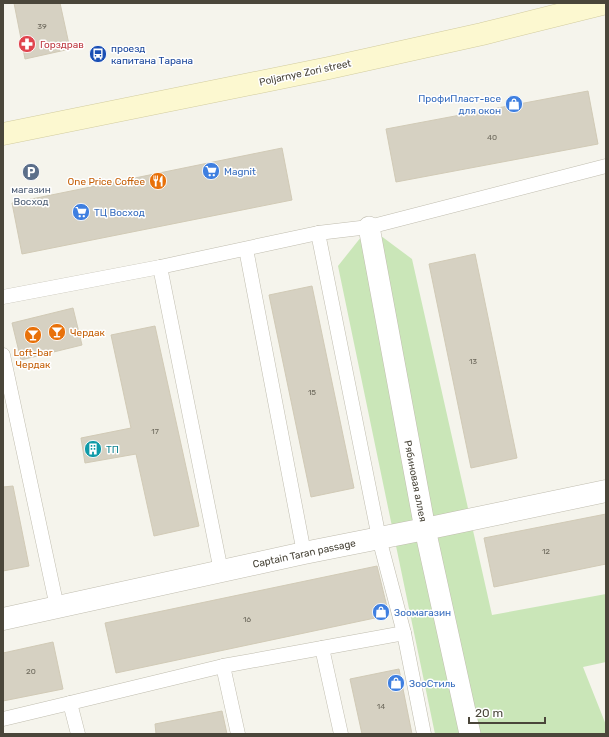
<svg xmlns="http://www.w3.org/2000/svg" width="609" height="737" viewBox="0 0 609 737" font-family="Rubik,sans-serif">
	<rect width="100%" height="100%" fill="#f5f4ec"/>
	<!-- green -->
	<path fill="#cae6b8" d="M369 227 412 259 492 615 606 594V662L583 667 606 725V734H435L338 266Z"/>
	<!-- building -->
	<g fill="#d6d1c2" stroke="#d1cab6">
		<path d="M14 3H60L70 49 25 59Z"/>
		<path d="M588 91 598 144 396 182 386 129Z"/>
		<path d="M282 148 292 200 22 254 12 203Z"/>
		<path d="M475 254 517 458 471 468 429 264Z"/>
		<path d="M312 286 354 488 311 497 269 295Z"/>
		<path d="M73 308 82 345 21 360 12 323Z"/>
		<path d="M155 326 199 526 154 536 136 454 85 463 81 438 131 428 111 335Z"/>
		<path d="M13 486 29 566 3 571V487Z"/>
		<path d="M606 514V564L494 587 484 538Z"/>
		<path d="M377 566 389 615 116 673 105 623Z"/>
		<path d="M53 642 63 689 3 701V653Z"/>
		<path d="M399 669 412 734H362L350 679Z"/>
		<path d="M222 711 227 734H156L155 724Z"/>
	</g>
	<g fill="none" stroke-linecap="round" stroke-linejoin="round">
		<defs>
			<g id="service">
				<path d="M246 249 304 553"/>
				<path d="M160 267 221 571"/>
				<path d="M3 297 160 267 318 233"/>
				<path d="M3 355 57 607"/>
				<path d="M70 703 223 666"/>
				<path d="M3 719 70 703 78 734"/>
				<path d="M238 734 223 666 322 648"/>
				<path d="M341 734 322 648 404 633"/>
				<path d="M424 734 404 633 379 538 318 233 369 227 606 166"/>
			</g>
			<path id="pedestrian" d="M369 227 425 529 470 734"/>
			<path id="minor" d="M3 619 304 553 425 529 606 491"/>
			<path id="secondary" d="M3 134 329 68 482 34 606 3"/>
		</defs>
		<!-- service casing -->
		<use href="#service" stroke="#c0bdaf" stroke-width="15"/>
		<!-- pedestrian casing -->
		<use href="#pedestrian" stroke="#c0bdaf" stroke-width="22"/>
		<!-- minor casing -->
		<use href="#minor" stroke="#c0bdaf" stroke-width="23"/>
		<!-- secondary casing -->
		<use href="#secondary" stroke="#d2cc9f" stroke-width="23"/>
		<!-- service -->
		<use href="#service" stroke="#fff" stroke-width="14"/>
		<!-- pedestrian -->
		<use href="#pedestrian" stroke="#fff" stroke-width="21"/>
		<!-- minor -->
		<use href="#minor" stroke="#fff" stroke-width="22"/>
		<!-- secondary -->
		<use href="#secondary" stroke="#fcf8d0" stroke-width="22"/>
	</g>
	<!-- icons -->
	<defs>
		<symbol id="pharmacy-disc" viewBox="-11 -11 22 22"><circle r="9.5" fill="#e0444e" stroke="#fff"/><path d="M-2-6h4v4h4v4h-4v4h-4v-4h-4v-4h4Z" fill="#fff"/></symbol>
		<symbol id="bus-disc" viewBox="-11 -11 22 22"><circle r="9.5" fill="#1a4fb4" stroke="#fff"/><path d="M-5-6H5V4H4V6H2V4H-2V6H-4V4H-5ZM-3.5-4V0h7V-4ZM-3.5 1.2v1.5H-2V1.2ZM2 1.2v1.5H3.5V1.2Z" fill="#fff"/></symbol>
		<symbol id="shop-disc" viewBox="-11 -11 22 22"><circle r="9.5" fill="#3f7fe0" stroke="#fff"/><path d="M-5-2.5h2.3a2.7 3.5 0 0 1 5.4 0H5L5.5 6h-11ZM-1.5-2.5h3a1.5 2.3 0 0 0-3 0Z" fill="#fff"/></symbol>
		<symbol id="supermarket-disc" viewBox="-11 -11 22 22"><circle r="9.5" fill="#3f7fe0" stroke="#fff"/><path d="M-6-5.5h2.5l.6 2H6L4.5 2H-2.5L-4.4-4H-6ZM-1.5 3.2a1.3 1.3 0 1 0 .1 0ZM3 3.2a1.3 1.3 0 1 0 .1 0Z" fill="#fff"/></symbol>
		<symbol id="parking-disc" viewBox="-11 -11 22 22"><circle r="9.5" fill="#5c6f8a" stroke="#fff"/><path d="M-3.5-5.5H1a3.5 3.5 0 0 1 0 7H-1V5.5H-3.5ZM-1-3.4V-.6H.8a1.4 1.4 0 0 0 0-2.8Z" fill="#fff"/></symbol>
		<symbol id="restaurant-disc" viewBox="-11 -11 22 22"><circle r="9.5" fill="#e8710a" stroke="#fff"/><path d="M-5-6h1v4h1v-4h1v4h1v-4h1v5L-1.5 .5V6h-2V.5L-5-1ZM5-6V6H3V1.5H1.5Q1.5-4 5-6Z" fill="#fff"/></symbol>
		<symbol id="bar-disc" viewBox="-11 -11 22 22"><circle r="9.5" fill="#e8710a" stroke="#fff"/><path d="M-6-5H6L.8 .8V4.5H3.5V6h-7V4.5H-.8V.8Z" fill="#fff"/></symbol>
		<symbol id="building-disc" viewBox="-11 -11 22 22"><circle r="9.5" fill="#0f9aa8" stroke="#fff"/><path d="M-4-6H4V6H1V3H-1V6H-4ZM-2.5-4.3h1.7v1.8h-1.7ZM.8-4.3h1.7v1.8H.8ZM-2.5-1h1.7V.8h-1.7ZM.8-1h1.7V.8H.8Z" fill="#fff"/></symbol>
	</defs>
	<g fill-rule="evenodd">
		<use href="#pharmacy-disc" x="17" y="34" width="20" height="20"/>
		<use href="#bus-disc" x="88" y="44" width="20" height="20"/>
		<use href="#shop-disc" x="504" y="94" width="20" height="20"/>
		<use href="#supermarket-disc" x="201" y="161" width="20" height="20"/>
		<use href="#parking-disc" x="21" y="162" width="20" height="20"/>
		<use href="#restaurant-disc" x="148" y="171" width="20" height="20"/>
		<use href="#supermarket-disc" x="71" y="202" width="20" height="20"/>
		<use href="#bar-disc" x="47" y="322" width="20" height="20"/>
		<use href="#bar-disc" x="23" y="325" width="20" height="20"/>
		<use href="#building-disc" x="83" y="439" width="20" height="20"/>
		<use href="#shop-disc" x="371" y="602" width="20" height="20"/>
		<use href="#shop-disc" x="386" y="673" width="20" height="20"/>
	</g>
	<g text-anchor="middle" stroke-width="3" stroke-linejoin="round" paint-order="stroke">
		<!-- number labels -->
		<g font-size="8" fill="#6d695c">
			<text x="42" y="29">39</text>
			<text x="492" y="140">40</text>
			<text x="473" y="364">13</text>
			<text x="312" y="395">15</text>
			<text x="155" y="434">17</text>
			<text x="546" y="554">12</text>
			<text x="247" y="622">16</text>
			<text x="31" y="674">20</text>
			<text x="381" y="709">14</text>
		</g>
		<!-- health labels -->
		<g font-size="10" fill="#be3a42" stroke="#fff" text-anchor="start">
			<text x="40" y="48">Горздрав</text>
		</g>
		<!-- transit labels -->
		<g font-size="10" fill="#164399" stroke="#fff" text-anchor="start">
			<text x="111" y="52">проезд<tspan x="111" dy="12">капитана Тарана</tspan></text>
		</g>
		<!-- street labels -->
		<g font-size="10" fill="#4a463a" stroke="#fff">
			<text transform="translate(305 72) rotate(-12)" y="4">Poljarnye Zori street</text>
			<text transform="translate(416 481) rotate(79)" y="4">Рябиновая аллея</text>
			<text transform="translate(304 553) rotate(-12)" y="4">Captain Taran passage</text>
		</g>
		<!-- shop labels -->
		<g font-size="10" fill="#366cbe" stroke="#fff" text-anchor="start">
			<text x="501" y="102" text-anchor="end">ПрофиПласт-все<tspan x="501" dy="12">для окон</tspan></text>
			<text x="224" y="175">Magnit</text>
			<text x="94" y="216">ТЦ Восход</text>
			<text x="394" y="616">Зоомагазин</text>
			<text x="409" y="687">ЗооСтиль</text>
		</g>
		<!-- food labels -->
		<g font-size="10" fill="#c56008" stroke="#fff" text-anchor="end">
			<text x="145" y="185">One Price Coffee</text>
			<text x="70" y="336" text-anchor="start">Чердак</text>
			<text x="33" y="356" text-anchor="middle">Loft-bar<tspan x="33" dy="12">Чердак</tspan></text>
		</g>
		<!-- service labels -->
		<g font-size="10" fill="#4e5e75" stroke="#fff">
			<text x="31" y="193">магазин<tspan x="31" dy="12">Восход</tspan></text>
		</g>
		<!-- culture labels -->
		<g font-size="10" fill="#0d838f" stroke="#fff" text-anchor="start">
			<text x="106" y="453">ТП</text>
		</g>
	</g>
	<!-- border -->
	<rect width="609" height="737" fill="none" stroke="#4a463a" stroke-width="8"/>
	<!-- scale -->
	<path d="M469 717v6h76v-6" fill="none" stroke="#4a463a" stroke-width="2"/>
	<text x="475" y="717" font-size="12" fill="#4a463a" stroke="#ffffff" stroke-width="3" paint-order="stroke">20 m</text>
</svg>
